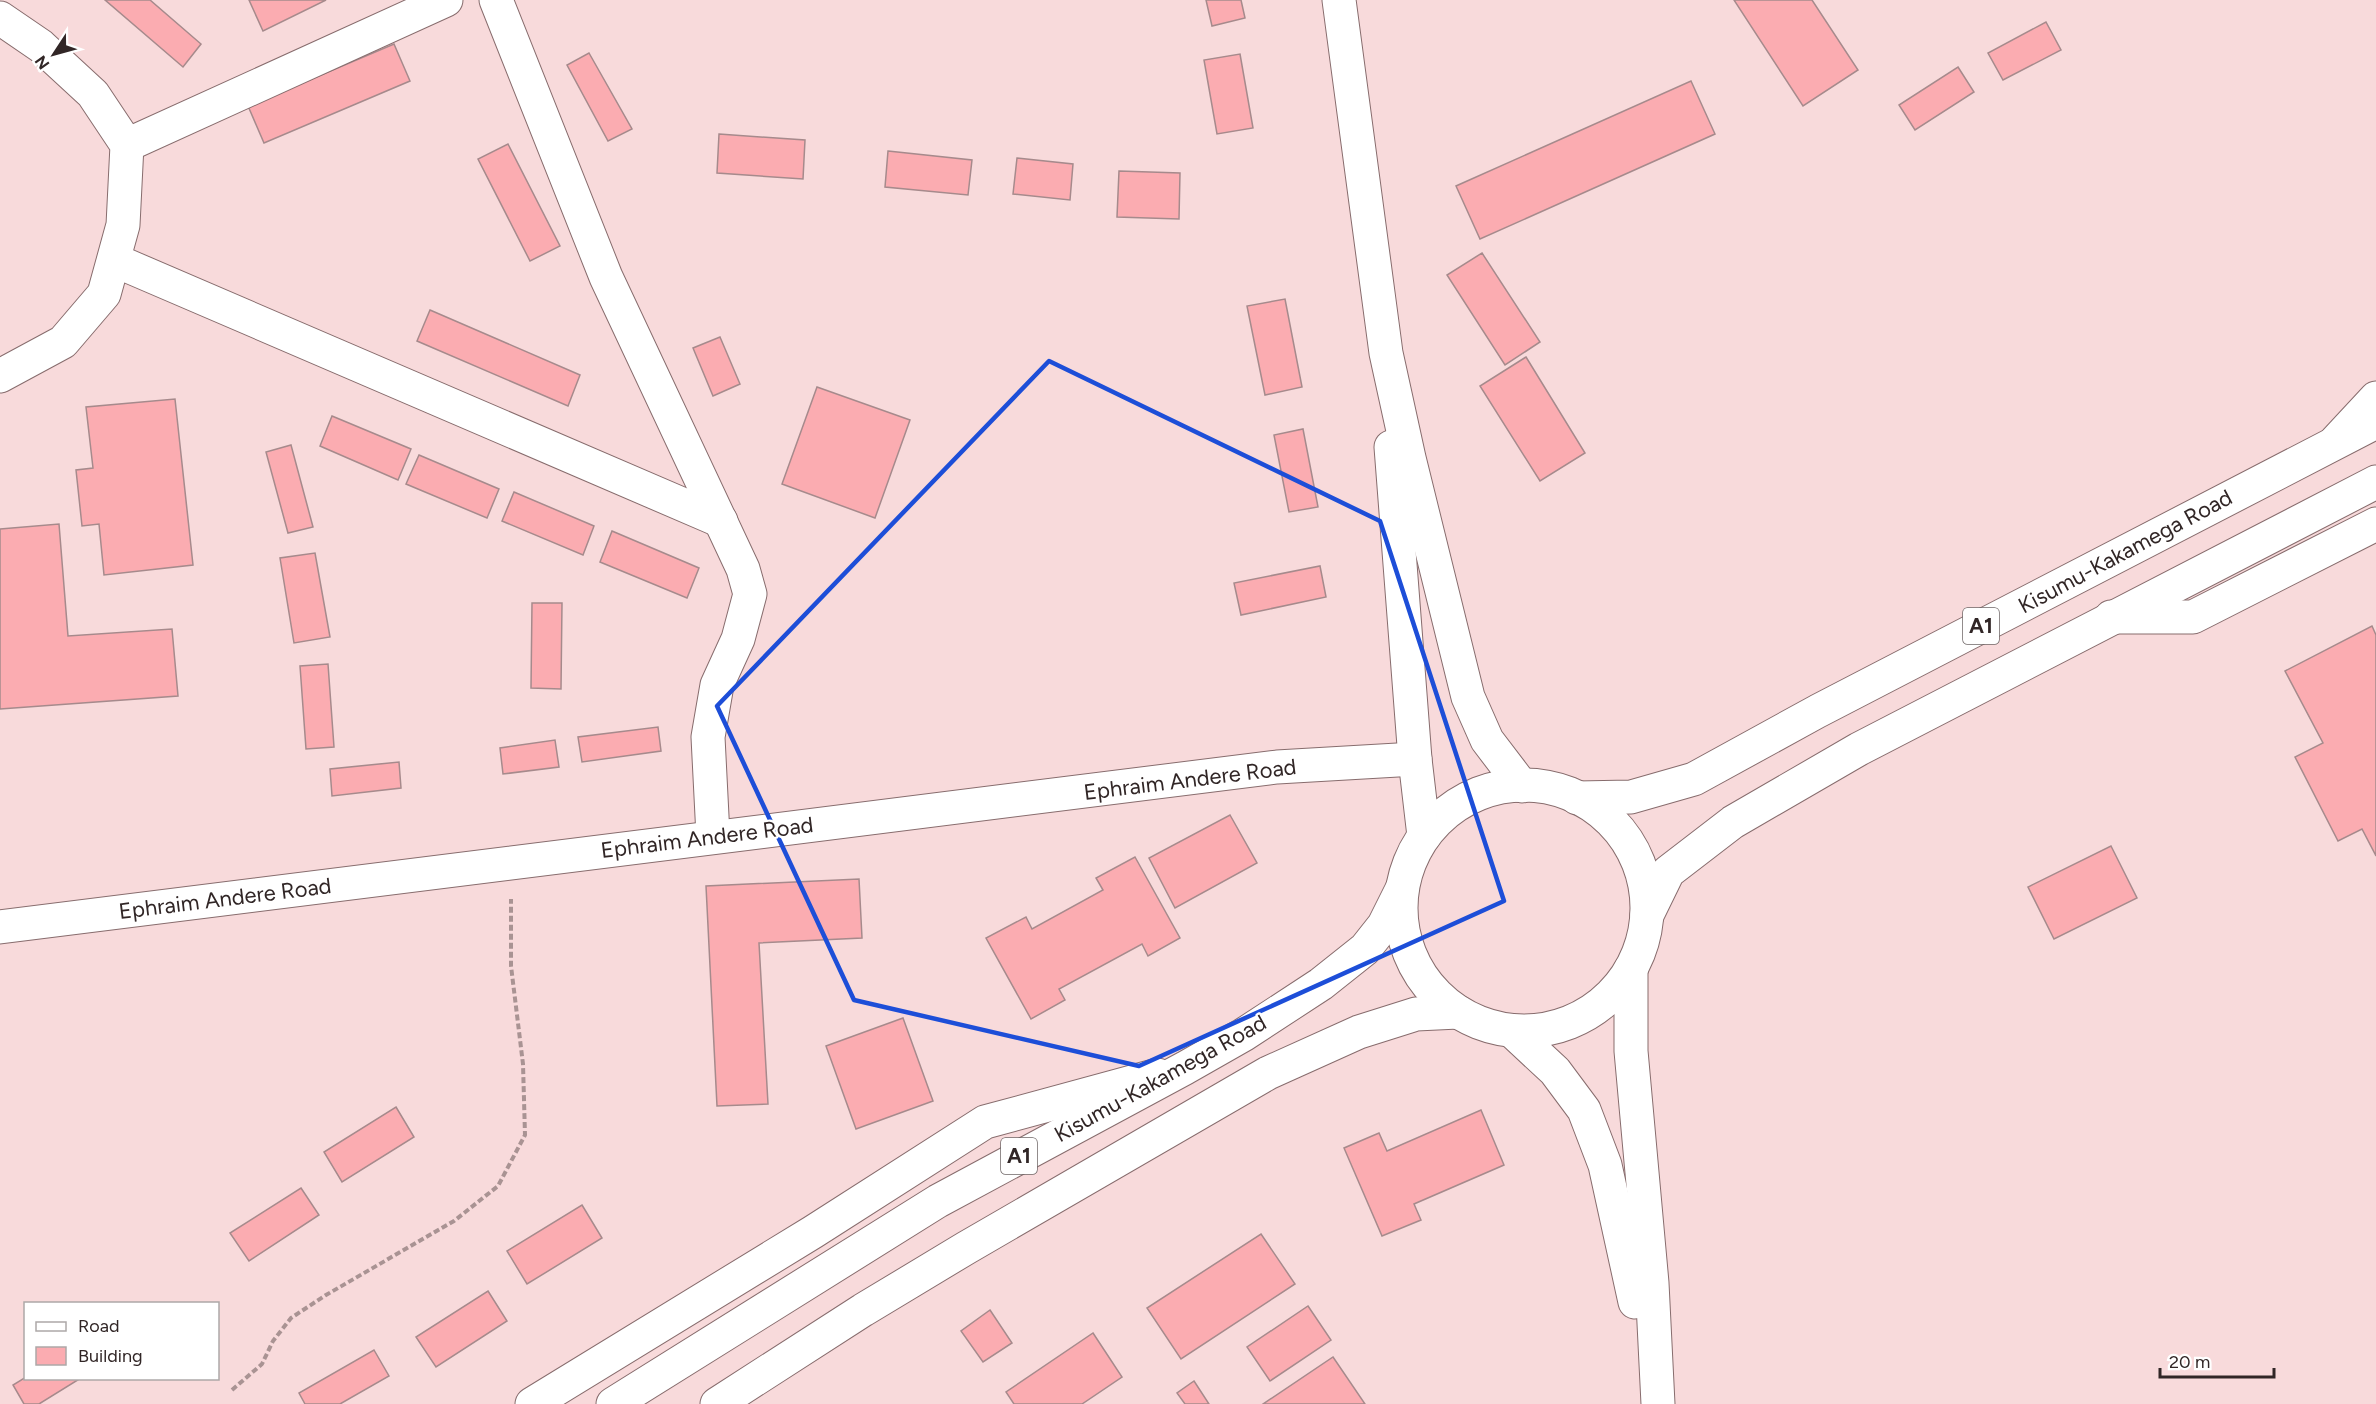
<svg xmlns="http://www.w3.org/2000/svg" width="2376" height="1404" viewBox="0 0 2376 1404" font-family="Figtree,sans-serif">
	<rect width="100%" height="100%" fill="#f8dadb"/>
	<!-- building -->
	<g fill="#fbacb1" stroke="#a68a8c" stroke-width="1.5">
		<path d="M105 0H150L201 44 183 67Z"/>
		<path d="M249 0H326L263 31Z"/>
		<path d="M1206 0H1241L1245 18 1212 26Z"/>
		<path d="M1734 0H1812L1858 70 1803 106Z"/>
		<path d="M2046 22 2061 50 2003 80 1988 53Z"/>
		<path d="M394 44 410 81 264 143 248 106Z"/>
		<path d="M589 53 632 129 608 141 567 65Z"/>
		<path d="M1240 54 1253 128 1217 134 1204 60Z"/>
		<path d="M1958 67 1974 92 1915 130 1899 105Z"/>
		<path d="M1691 81 1715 134 1480 239 1456 186Z"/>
		<path d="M719 134 805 140 803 179 717 173Z"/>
		<path d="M508 144 560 246 530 261 478 159Z"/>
		<path d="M888 151 972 160 968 195 885 187Z"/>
		<path d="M1017 158 1073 164 1070 200 1013 194Z"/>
		<path d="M1119 171 1180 173 1179 219 1117 217Z"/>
		<path d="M1482 253 1540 342 1505 365 1447 275Z"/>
		<path d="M1285 299 1302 387 1265 395 1247 306Z"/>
		<path d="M430 310 580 375 568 406 417 341Z"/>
		<path d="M720 337 740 384 713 396 693 348Z"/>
		<path d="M1526 357 1585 453 1540 481 1480 386Z"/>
		<path d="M817 387 910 420 875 518 782 484Z"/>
		<path d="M175 399 193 565 104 575 99 524 82 526 76 470 93 468 86 407Z"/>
		<path d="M332 416 411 449 398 480 320 446Z"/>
		<path d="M1303 429 1318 507 1289 512 1274 435Z"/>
		<path d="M291 445 313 527 288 533 266 452Z"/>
		<path d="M419 455 499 489 487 518 406 484Z"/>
		<path d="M514 492 594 526 583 555 502 521Z"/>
		<path d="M59 524 68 636 172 629 178 696 0 709V529Z"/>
		<path d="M612 531 699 568 687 598 600 562Z"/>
		<path d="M315 553 330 637 294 643 280 558Z"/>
		<path d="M1320 566 1326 597 1241 615 1234 583Z"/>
		<path d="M532 603H562L561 689 531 688Z"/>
		<path d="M2372 626 2376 635V856L2362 829 2338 841 2295 757 2323 743 2285 671Z"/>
		<path d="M328 664 334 747 306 749 300 666Z"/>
		<path d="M658 727 661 751 582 762 578 737Z"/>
		<path d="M555 740 559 767 503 774 500 748Z"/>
		<path d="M399 762 401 788 332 796 330 769Z"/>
		<path d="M1230 815 1257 863 1175 908 1149 858Z"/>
		<path d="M2111 846 2137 898 2054 939 2028 887Z"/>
		<path d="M1135 857 1180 938 1148 956 1142 944 1059 989 1065 1000 1031 1019 986 938 1026 917 1032 929 1103 890 1096 878Z"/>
		<path d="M859 879 862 938 759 943 768 1104 717 1106 706 886Z"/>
		<path d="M903 1018 933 1101 856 1129 826 1046Z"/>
		<path d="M396 1107 414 1137 342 1182 324 1152Z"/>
		<path d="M1481 1110 1504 1165 1414 1204 1421 1220 1382 1236 1344 1148 1379 1133 1387 1151Z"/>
		<path d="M301 1188 319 1215 249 1261 230 1233Z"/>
		<path d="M582 1205 602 1238 527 1284 507 1251Z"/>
		<path d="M1261 1234 1295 1284 1181 1359 1147 1308Z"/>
		<path d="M488 1291 507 1321 436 1367 416 1337Z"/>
		<path d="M1308 1306 1331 1340 1270 1381 1247 1347Z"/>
		<path d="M990 1310 1012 1343 983 1362 961 1331Z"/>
		<path d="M1093 1333 1122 1377 1082 1404H1014L1006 1392Z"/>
		<path d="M374 1350 389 1376 340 1404H305L299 1393Z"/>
		<path d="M1333 1357 1365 1404H1263Z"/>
		<path d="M26 1377V1378H81L39 1404H24L13 1385Z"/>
		<path d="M1194 1381 1209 1404H1185L1177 1393Z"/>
	</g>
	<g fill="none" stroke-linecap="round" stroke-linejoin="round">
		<defs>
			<g id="minor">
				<path d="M496 0 606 277 743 569 750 594 738 639 717 685 708 737 713 836"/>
				<path d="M1339 0 1386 353 1409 458 1468 697 1487 740 1522 786"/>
				<path d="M0 18 41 46 93 94 127 145 123 225 104 294 63 342 0 376"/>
				<path d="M127 145 446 0"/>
				<path d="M114 260 721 521"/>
				<path d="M2336 441 2376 398"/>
				<path d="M1391 447 1415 759 1424 836"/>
				<path d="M2111 617H2193L2376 524"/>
				<path d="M0 927 1277 767 1415 759"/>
				<path d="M1631 969V1051L1652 1283 1658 1404"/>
				<path d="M1512 1031 1555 1071 1584 1110 1605 1165 1635 1302"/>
				<path d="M532 1404 813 1232 985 1122 1158 1075"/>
			</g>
			<g id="trunk">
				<circle cx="1524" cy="908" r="123"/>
				<path d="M1577 798 1631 797 1694 779 1818 711 2376 422"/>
				<path d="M1647 915 1668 872 1733 822 1859 749 2376 482"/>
				<path d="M613 1404 938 1201 1185 1068 1243 1035 1321 984 1365 949 1384 925 1402 889"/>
				<path d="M717 1404 863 1310 966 1248 1268 1073 1359 1032 1416 1014 1458 1012"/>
			</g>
		</defs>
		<!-- minor casing -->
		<use href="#minor" stroke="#876c6d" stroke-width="35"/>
		<!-- trunk casing -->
		<use href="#trunk" stroke="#876c6d" stroke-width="35"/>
		<!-- path -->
		<path stroke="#a99393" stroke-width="4" stroke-dasharray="6 3" stroke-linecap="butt" d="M232 1390 262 1364 273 1341 291 1318 326 1295 454 1221 498 1186 525 1135 523 1064 511 966V899"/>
		<!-- minor -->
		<use href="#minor" stroke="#fff" stroke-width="33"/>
		<!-- trunk -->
		<use href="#trunk" stroke="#fff" stroke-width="33"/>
	</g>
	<!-- marked area -->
	<path fill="none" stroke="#1d4ed8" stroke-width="4.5" stroke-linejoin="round" d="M1049 361 1380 521 1504 901 1139 1066 854 1000 717 706Z"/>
	<g text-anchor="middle" stroke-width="4.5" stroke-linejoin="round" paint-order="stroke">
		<!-- shield labels -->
		<g fill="#fff" stroke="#6f6767" stroke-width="1.5">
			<rect x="1963" y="608" width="36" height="36" rx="4.5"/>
			<rect x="1001" y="1138" width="36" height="36" rx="4.5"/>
		</g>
		<g font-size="21" font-weight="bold" fill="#312626">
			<text x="1981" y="633">A1</text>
			<text x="1019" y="1163">A1</text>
		</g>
		<!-- street labels -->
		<g font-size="22" fill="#312626" stroke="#fff">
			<text transform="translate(2125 551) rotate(-28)" y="8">Kisumu-Kakamega Road</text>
			<text transform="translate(1190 779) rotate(-7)" y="8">Ephraim Andere Road</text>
			<text transform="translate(707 837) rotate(-7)" y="8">Ephraim Andere Road</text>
			<text transform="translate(225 898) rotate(-7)" y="8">Ephraim Andere Road</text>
			<text transform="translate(1160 1078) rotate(-29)" y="8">Kisumu-Kakamega Road</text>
		</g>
	</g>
	<!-- legend -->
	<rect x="24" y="1302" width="195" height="78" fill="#ffffff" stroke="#ada8a8" stroke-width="1.5"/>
	<rect x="36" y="1322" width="30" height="9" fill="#ffffff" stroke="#ada8a8" stroke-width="1.5"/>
	<text x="78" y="1332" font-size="18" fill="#312626">Road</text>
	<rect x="36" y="1347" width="30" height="18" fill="#fbacb1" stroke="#ada8a8" stroke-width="1.5"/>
	<text x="78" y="1362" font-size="18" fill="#312626">Building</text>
	<!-- north arrow -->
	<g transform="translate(54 54) rotate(234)" stroke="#ffffff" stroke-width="4.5" paint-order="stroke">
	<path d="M0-4.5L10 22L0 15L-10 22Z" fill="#312626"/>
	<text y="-9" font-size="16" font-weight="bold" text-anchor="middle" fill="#312626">N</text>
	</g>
	<!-- scale -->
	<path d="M2160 1368v9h114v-9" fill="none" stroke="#312626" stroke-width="3"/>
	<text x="2169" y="1368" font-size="18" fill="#312626" stroke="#ffffff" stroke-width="4.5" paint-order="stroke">20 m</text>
</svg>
